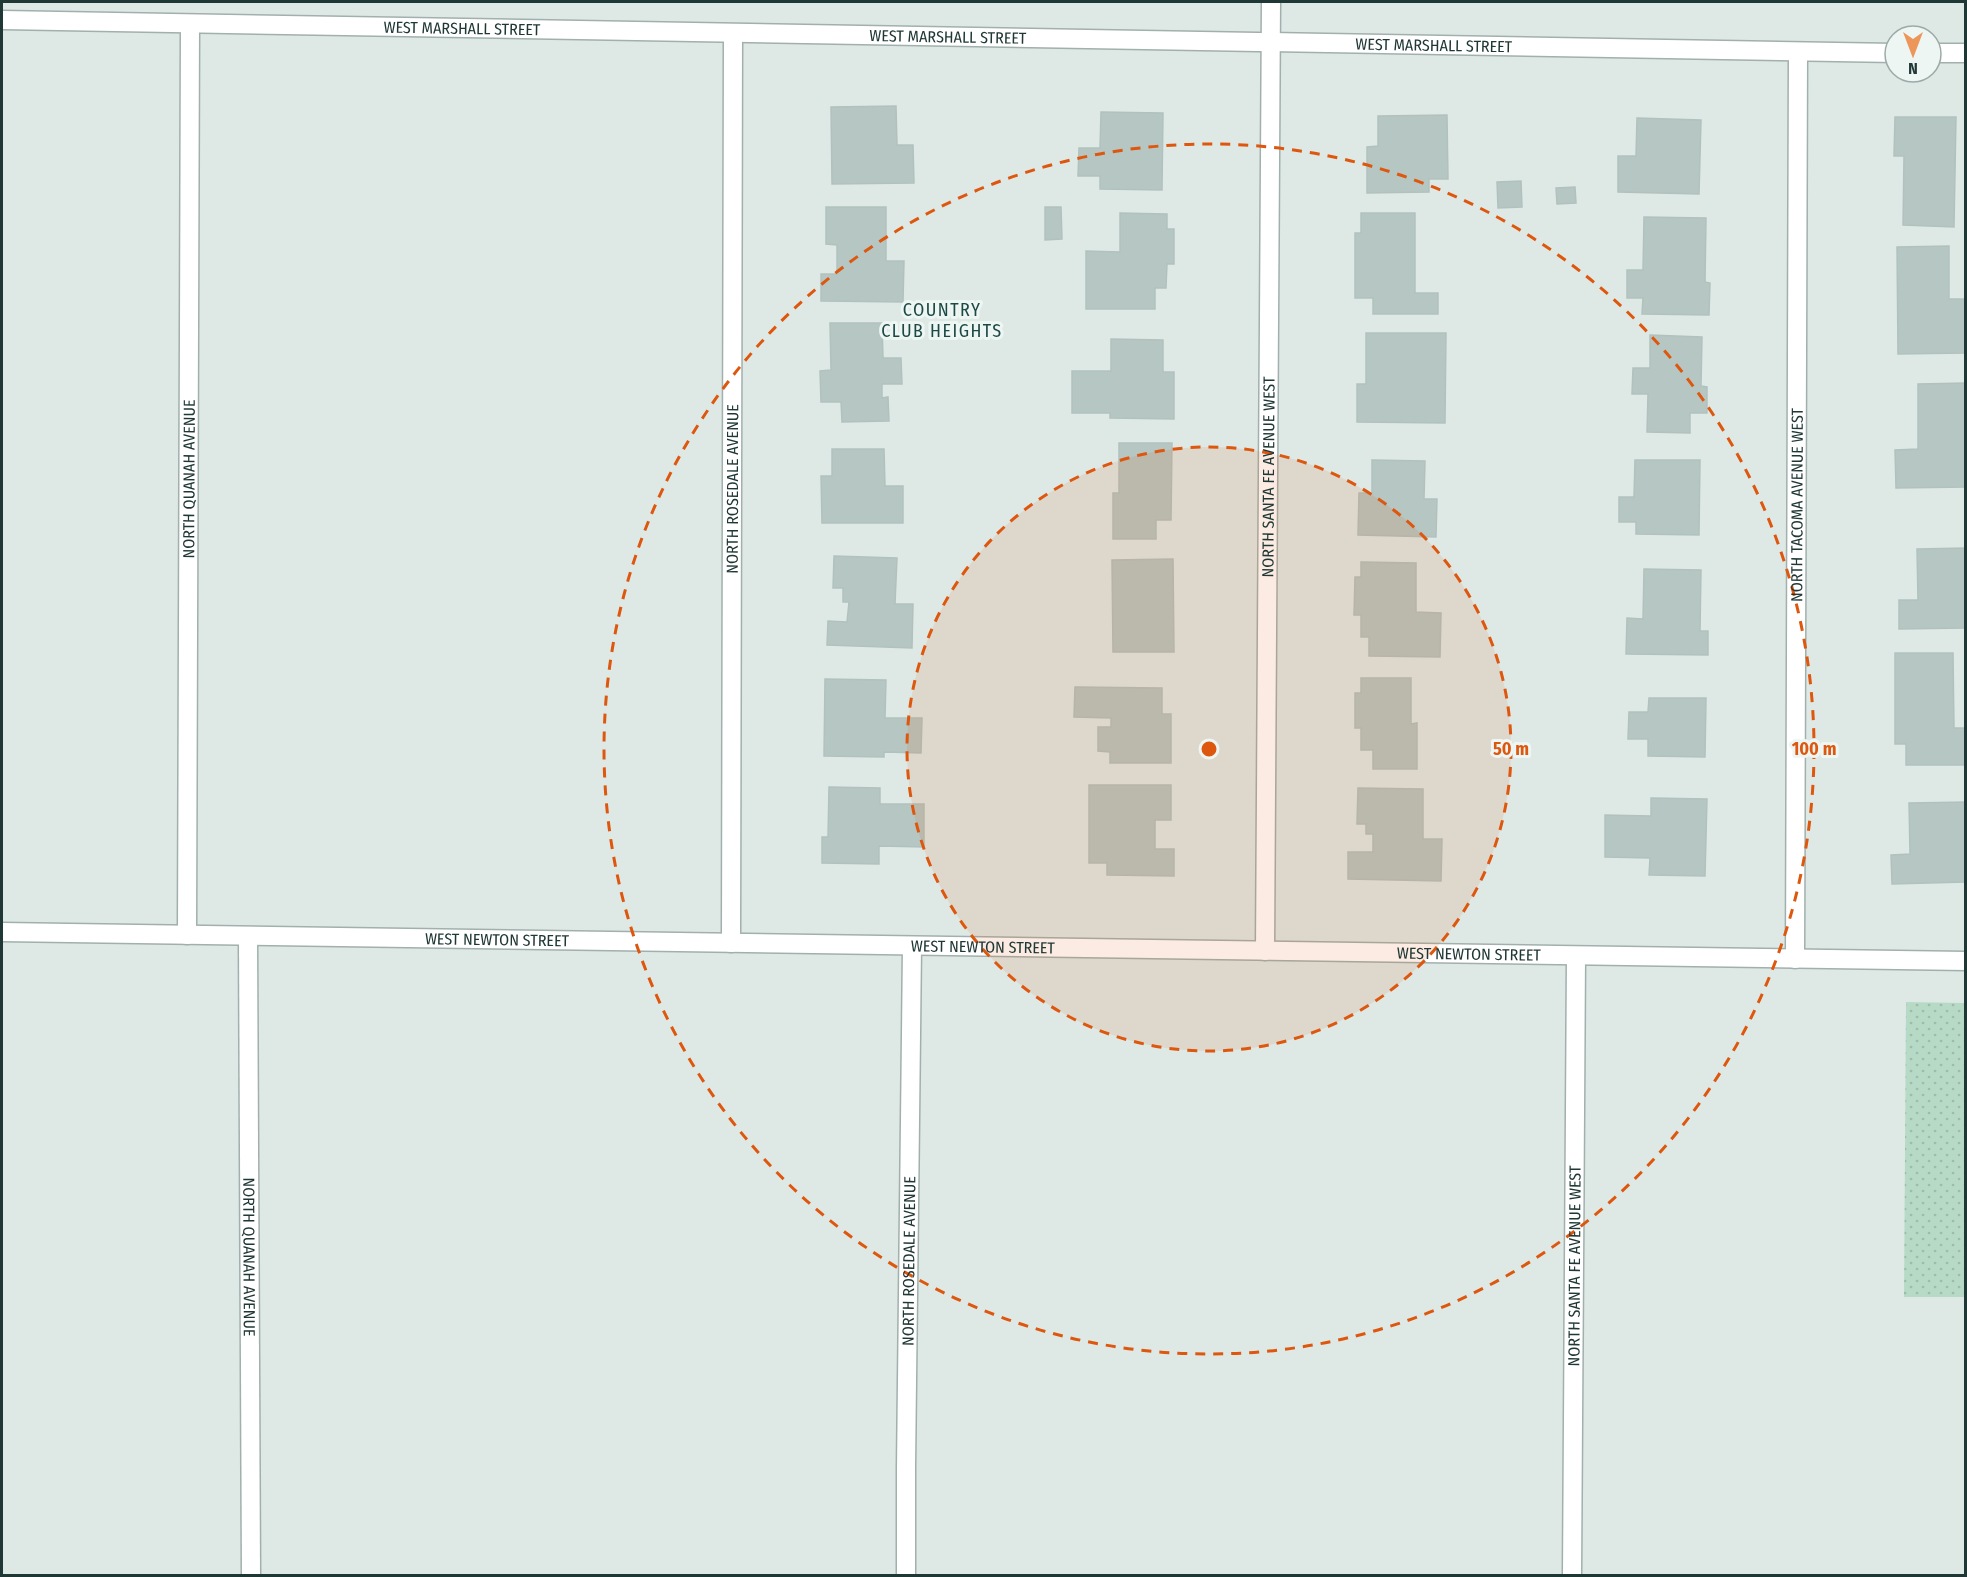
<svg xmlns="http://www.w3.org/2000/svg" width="1967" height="1577" viewBox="0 0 1967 1577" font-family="'Fira Sans Condensed',sans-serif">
	<defs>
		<pattern id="grass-dots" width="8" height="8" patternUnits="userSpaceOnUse" patternTransform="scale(1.5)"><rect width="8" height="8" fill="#b7dac6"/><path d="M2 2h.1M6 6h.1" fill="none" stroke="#9dbcab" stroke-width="1.8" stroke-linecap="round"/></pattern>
	</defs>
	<rect width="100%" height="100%" fill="#dee9e6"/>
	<!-- grass -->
	<path fill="url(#grass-dots)" d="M1906 1002 1965 1003V1297H1904Z"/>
	<!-- building -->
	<g fill="#b6c6c2" stroke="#b1c2be" stroke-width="1.5">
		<path d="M896 106 897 145H913L914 183 832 184 831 107Z"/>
		<path d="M1101 112 1163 113 1162 190 1100 189V176H1078L1079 148H1100Z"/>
		<path d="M1447 115 1448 179H1429V192L1367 193V147L1378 146V116Z"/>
		<path d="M1895 117H1956L1954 227 1903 225 1904 156H1894Z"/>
		<path d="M1637 118 1701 120 1699 194 1618 192V156H1636Z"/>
		<path d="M1521 181 1522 207 1498 208 1497 182Z"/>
		<path d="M1575 187 1576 203 1557 204 1556 188Z"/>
		<path d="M826 207H886V261H904L903 302 821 301V274H837V245L826 244Z"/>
		<path d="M1045 207H1061L1062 239 1045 240Z"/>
		<path d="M1120 213 1167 214V229H1174V264H1167L1166 288H1155V309H1086V251L1120 252Z"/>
		<path d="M1361 213H1415V293H1438V314H1373V298H1355V233H1361Z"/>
		<path d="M1644 217 1706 218 1705 282 1710 283 1709 315 1642 314 1643 298H1627V270H1643Z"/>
		<path d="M1949 246V299H1966V353L1898 354 1897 247Z"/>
		<path d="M830 323H882L883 358H901L902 384H882V398L888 397 889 421 842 422 841 402H821L820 371 831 370Z"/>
		<path d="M1366 333H1446L1445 423 1357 422V384H1366Z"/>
		<path d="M1650 335 1702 337 1701 386 1707 387V413H1690V433L1647 432 1648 394H1632L1633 368H1650Z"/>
		<path d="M1111 339 1163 340V372H1174V419L1110 418V413H1072V371H1111Z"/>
		<path d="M1966 383V487L1896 488 1895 450 1918 449V384Z"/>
		<path d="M1119 443H1172L1171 520H1156V539H1113V493H1119Z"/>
		<path d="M832 449H884L885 486H903V523H822L821 476H832Z"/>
		<path d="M1372 460 1425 461 1424 499H1437L1436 537 1358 535 1359 493H1372Z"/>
		<path d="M1635 460H1700L1699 535 1636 534V522H1619V497H1634Z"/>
		<path d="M1966 548V628L1899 629V600H1918L1917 549Z"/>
		<path d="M834 556 897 558 895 604H913L912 648 827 645 828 621 847 622 849 602H843V588H833Z"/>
		<path d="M1173 559 1174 652H1113L1112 560Z"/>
		<path d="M1361 562 1416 563V612L1441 613 1440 657 1369 656V637H1361V615H1354L1355 577H1361Z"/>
		<path d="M1644 569 1701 570 1700 631H1708V655L1626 654 1627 618 1643 619Z"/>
		<path d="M1895 653H1953L1954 728H1966V765H1906V744H1895Z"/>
		<path d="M1361 678H1411V724L1417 723V769H1373V750H1361V728H1355V693H1361Z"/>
		<path d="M825 679 886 680 885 718H922L921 753 884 752V757L824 756Z"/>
		<path d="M1075 687 1162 688V714H1171V763H1110V752L1098 751V727H1111V718L1074 717Z"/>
		<path d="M1649 698H1706L1705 757 1648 756V739H1628L1629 712H1648Z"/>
		<path d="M1089 785H1171V820H1155V849H1174V876L1107 875V863H1089Z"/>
		<path d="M829 787 880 788V804H924V847L879 846V864L822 863V837H828Z"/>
		<path d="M1358 788 1423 789V839H1442L1441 881 1348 879V852H1373V834H1366V824H1357Z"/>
		<path d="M1651 798 1707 799 1705 876 1649 875 1650 858 1605 857V815L1651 816Z"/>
		<path d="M1966 802V882L1892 884 1891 855 1910 854 1909 803Z"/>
	</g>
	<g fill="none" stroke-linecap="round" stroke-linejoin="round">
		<defs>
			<g id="minor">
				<path id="s1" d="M2 20 1895 53"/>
				<path d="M1931 53H1966"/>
				<path id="s2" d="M187 935 190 24"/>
				<path id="s3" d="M248 937 251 1576"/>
				<path id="s4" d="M731 943 733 34"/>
				<path id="s5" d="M1265 951 1271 2"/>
				<path id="s6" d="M1795 959 1798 52"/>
				<path id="s7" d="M906 1576V1468L912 947"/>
				<path id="s8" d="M1572 1576 1576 956"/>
			</g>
			<g id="tertiary">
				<path id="s9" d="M2 932 1966 961"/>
			</g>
		</defs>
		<!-- minor casing -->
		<use href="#minor" stroke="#a1b0ad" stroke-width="21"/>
		<!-- tertiary casing -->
		<use href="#tertiary" stroke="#a1b0ad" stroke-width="21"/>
		<!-- minor -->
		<use href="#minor" stroke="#fff" stroke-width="18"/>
		<!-- tertiary -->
		<use href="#tertiary" stroke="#fff" stroke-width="18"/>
	</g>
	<!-- distance rings -->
	<circle cx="1209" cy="749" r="302" fill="#de570e" fill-opacity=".12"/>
	<g fill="none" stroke="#de570e" stroke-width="3" stroke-dasharray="10 8">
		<circle cx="1209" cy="749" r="302"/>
		<circle cx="1209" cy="749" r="605"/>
	</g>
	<g text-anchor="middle" stroke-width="6" stroke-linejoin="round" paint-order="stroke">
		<!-- street labels -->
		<g font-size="16" fill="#203835" stroke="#eef6f3">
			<text dy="6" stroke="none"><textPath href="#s1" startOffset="460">WEST MARSHALL STREET</textPath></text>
			<text dy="6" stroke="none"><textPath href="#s1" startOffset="946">WEST MARSHALL STREET</textPath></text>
			<text dy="6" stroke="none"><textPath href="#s1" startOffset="1432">WEST MARSHALL STREET</textPath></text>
			<text dy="6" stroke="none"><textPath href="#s5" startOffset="474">NORTH SANTA FE AVENUE WEST</textPath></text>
			<text dy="6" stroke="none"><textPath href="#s2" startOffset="456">NORTH QUANAH AVENUE</textPath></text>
			<text dy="6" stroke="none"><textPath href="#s4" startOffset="454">NORTH ROSEDALE AVENUE</textPath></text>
			<text dy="6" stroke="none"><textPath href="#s6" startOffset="454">NORTH TACOMA AVENUE WEST</textPath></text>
			<text dy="6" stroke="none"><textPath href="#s9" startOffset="495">WEST NEWTON STREET</textPath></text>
			<text dy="6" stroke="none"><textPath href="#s9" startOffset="981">WEST NEWTON STREET</textPath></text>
			<text dy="6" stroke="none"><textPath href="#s9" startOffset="1467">WEST NEWTON STREET</textPath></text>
			<text dy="6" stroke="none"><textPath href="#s3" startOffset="320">NORTH QUANAH AVENUE</textPath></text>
			<text dy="6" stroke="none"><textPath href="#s7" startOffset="315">NORTH ROSEDALE AVENUE</textPath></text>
			<text dy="6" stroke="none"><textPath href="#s8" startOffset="310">NORTH SANTA FE AVENUE WEST</textPath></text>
		</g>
		<!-- neighbourhood labels -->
		<g font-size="18" letter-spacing="1.5" fill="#1d4945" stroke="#eef6f3">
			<text x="942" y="316">COUNTRY<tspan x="942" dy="21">CLUB HEIGHTS</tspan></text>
		</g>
	</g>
	<circle cx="1209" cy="749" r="9" fill="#de570e" stroke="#eef6f3" stroke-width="3"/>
	<g font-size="18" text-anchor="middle" font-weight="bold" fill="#de570e" stroke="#eef6f3" stroke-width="6" stroke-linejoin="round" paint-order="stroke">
		<text x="1511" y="755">50 m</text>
		<text x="1814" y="755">100 m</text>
	</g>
	<!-- border -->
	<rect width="1967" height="1577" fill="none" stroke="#203835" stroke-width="6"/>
	<!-- north arrow -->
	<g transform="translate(1913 54) rotate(180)"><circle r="28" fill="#eef6f3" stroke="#9caaa7" stroke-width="1.5"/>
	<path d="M0-4.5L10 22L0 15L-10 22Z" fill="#ec9659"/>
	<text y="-9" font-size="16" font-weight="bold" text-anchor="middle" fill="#203835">N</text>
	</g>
</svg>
